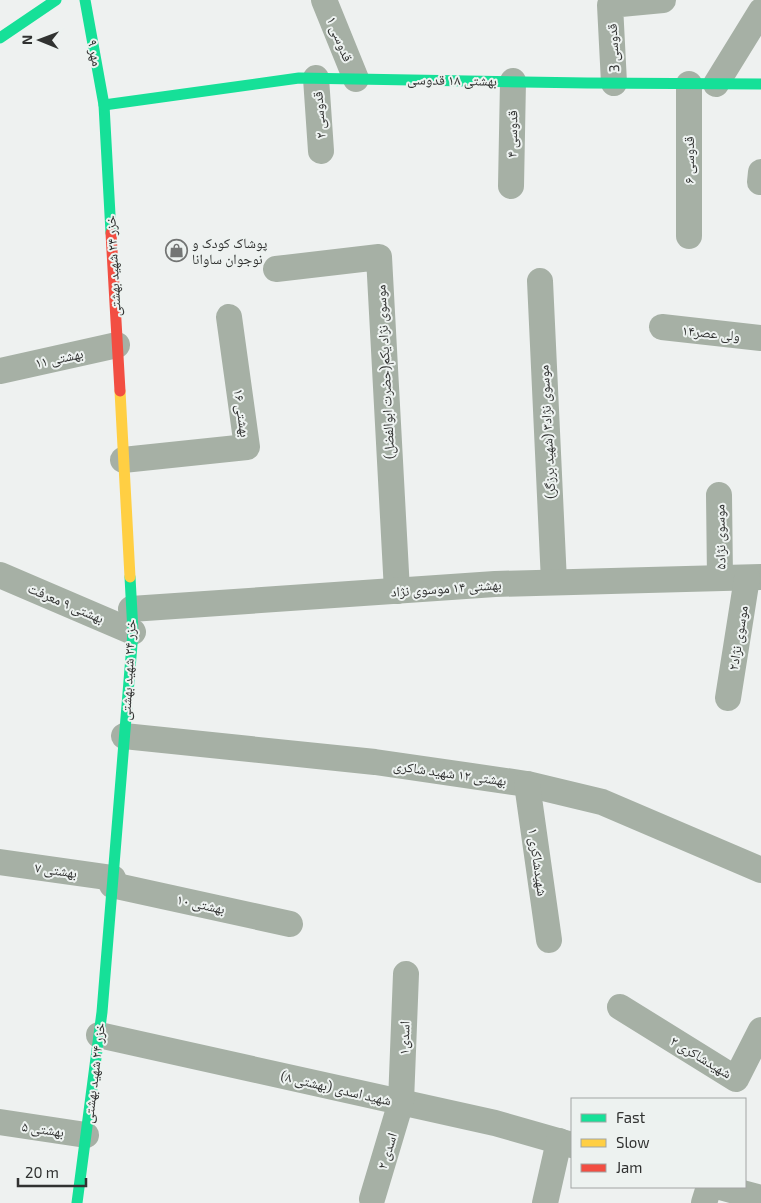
<svg xmlns="http://www.w3.org/2000/svg" width="761" height="1203" viewBox="0 0 761 1203" font-family="'Exo 2','Noto Naskh Arabic',sans-serif">
	<rect width="100%" height="100%" fill="#eef1f0"/>
	<g fill="none" stroke-linecap="round" stroke-linejoin="round">
		<!-- street -->
		<g stroke="#a6b0a5" stroke-width="26">
			<path d="M324 0 356 79"/>
			<path d="M316 78 321 151"/>
			<path d="M614 83 610 5 663 0"/>
			<path d="M689 84V236"/>
			<path d="M716 84 761 11"/>
			<path d="M760 182 761 172"/>
			<path d="M511 186 513 81"/>
			<path d="M276 269 379 257 397 591"/>
			<path d="M540 281 554 582"/>
			<path d="M662 327 761 338"/>
			<path d="M0 371 117 345"/>
			<path d="M123 460 247 447 229 317"/>
			<path d="M719 495 720 578"/>
			<path d="M0 575 133 632"/>
			<path d="M131 609 495 584 761 577"/>
			<path d="M728 698 747 578"/>
			<path d="M124 736 375 762 527 784 602 802 761 870"/>
			<path d="M527 784 549 940"/>
			<path d="M0 862 113 878"/>
			<path d="M112 885 290 924"/>
			<path d="M620 1007 736 1079 761 1030"/>
			<path d="M99 1035 495 1123 572 1145"/>
			<path d="M0 1122 86 1135"/>
			<path d="M720 1187 761 1198"/>
			<path d="M372 1199 401 1102 406 974"/>
			<path d="M545 1203 559 1141"/>
			<path d="M704 1203 709 1187"/>
		</g>
		<!-- fast -->
		<g stroke="#16e098" stroke-width="11">
			<path d="M85 0 104 105 111 233"/>
			<path d="M0 38 56 0"/>
			<path d="M104 105 299 78 587 83 761 84"/>
			<path d="M77 1203 102 1012 133 632 130 577"/>
		</g>
		<!-- slow -->
		<path stroke="#ffcf43" stroke-width="11" d="M120 391 130 577"/>
		<!-- jam -->
		<path stroke="#f24e42" stroke-width="11" d="M111 233 120 391"/>
	</g>
	<!-- icons -->
	<defs>
		<symbol id="shop-ring" viewBox="-11 -11 22 22"><circle r="9.5" fill="#edf2f0" stroke="#737574" stroke-width="1.5"/><path d="M-5-2.5h2.3a2.7 3.5 0 0 1 5.4 0H5L5.5 6h-11ZM-1.5-2.5h3a1.5 2.3 0 0 0-3 0Z" fill="#737574"/></symbol>
	</defs>
	<g fill-rule="evenodd">
		<use href="#shop-ring" x="164" y="238" width="25" height="25"/>
	</g>
	<g text-anchor="middle" stroke-width="4" stroke-linejoin="round" paint-order="stroke">
		<!-- street labels -->
		<g font-size="14" fill="#313231" stroke="#edf2f0">
			<text transform="translate(340 39) rotate(68)" y="5">قدوسی ۱</text>
			<text transform="translate(613 48) rotate(-93)" y="5">قدوسی 3</text>
			<text transform="translate(95 53) rotate(79)" y="5">مهر ۹</text>
			<text transform="translate(452 80) rotate(1)" y="5">بهشتی ۱۸ قدوسی</text>
			<text transform="translate(319 115) rotate(-94)" y="5">قدوسی ۲</text>
			<text transform="translate(512 134) rotate(-89)" y="5">قدوسی ۴</text>
			<text transform="translate(689 160) rotate(-90)" y="5">قدوسی ۶</text>
			<text transform="translate(113 266) rotate(-93)" y="5">خزر ۲۴ شهید بهشتی</text>
			<text transform="translate(711 333) rotate(6)" y="5">ولی عصر۱۴</text>
			<text transform="translate(59 358) rotate(-12)" y="5">بهشتی ۱۱</text>
			<text transform="translate(385 372) rotate(-93)" y="5">موسوی نژاد یکم(حضرت ابوالفضل)</text>
			<text transform="translate(242 413) rotate(82)" y="5">بهشتی ۱۶</text>
			<text transform="translate(547 432) rotate(-93)" y="5">موسوی نژاد۳ (شهید برزگر)</text>
			<text transform="translate(720 537) rotate(-91)" y="5">موسوی نژاد۵</text>
			<text transform="translate(446 588) rotate(-4)" y="5">بهشتی ۱۴ موسوی نژاد</text>
			<text transform="translate(66 603) rotate(23)" y="5">بهشتی ۹ معرفت</text>
			<text transform="translate(738 638) rotate(-81)" y="5">موسوی نژاد۲</text>
			<text transform="translate(128 670) rotate(-87)" y="5">خزر ۲۴ شهید بهشتی</text>
			<text transform="translate(450 773) rotate(8)" y="5">بهشتی ۱۲ شهید شاکری</text>
			<text transform="translate(538 862) rotate(82)" y="5">شهیدشاکری ۱</text>
			<text transform="translate(56 870) rotate(8)" y="5">بهشتی ۷</text>
			<text transform="translate(201 904) rotate(12)" y="5">بهشتی ۱۰</text>
			<text transform="translate(404 1038) rotate(-88)" y="5">اسدی۱</text>
			<text transform="translate(701 1057) rotate(31)" y="5">شهیدشاکری ۲</text>
			<text transform="translate(94 1073) rotate(-83)" y="5">خزر ۲۴ شهید بهشتی</text>
			<text transform="translate(336 1088) rotate(13)" y="5">شهید اسدی (بهشتی ۸)</text>
			<text transform="translate(43 1129) rotate(8)" y="5">بهشتی ۵</text>
			<text transform="translate(387 1151) rotate(-73)" y="5">اسدی ۲</text>
		</g>
		<!-- poi labels -->
		<g font-size="14" fill="#313231" stroke="#edf2f0" text-anchor="start">
			<text x="192" y="248">پوشاک کودک و<tspan x="192" dy="16">نوجوان ساوانا</tspan></text>
		</g>
	</g>
	<!-- legend -->
	<rect x="571" y="1098" width="175" height="90" fill="#edf2f0" stroke="#a2a5a4"/>
	<rect x="581" y="1114" width="25" height="8" fill="#16e098" stroke="#a2a5a4"/>
	<text x="616" y="1123" font-size="15" fill="#313231">Fast</text>
	<rect x="581" y="1139" width="25" height="8" fill="#ffcf43" stroke="#a2a5a4"/>
	<text x="616" y="1148" font-size="15" fill="#313231">Slow</text>
	<rect x="581" y="1164" width="25" height="8" fill="#f24e42" stroke="#a2a5a4"/>
	<text x="616" y="1173" font-size="15" fill="#313231">Jam</text>
	<!-- north arrow -->
	<g transform="translate(40 40) rotate(271)" stroke="#edf2f0" stroke-width="4" paint-order="stroke">
	<path d="M0-4L9 19L0 12L-9 19Z" fill="#313231"/>
	<text y="-8" font-size="14" font-weight="bold" text-anchor="middle" fill="#313231">N</text>
	</g>
	<!-- scale -->
	<path d="M18 1178v8h68v-8" fill="none" stroke="#313231" stroke-width="2.5"/>
	<text x="25" y="1178" font-size="15" fill="#313231" stroke="#edf2f0" stroke-width="4" paint-order="stroke">20 m</text>
</svg>
